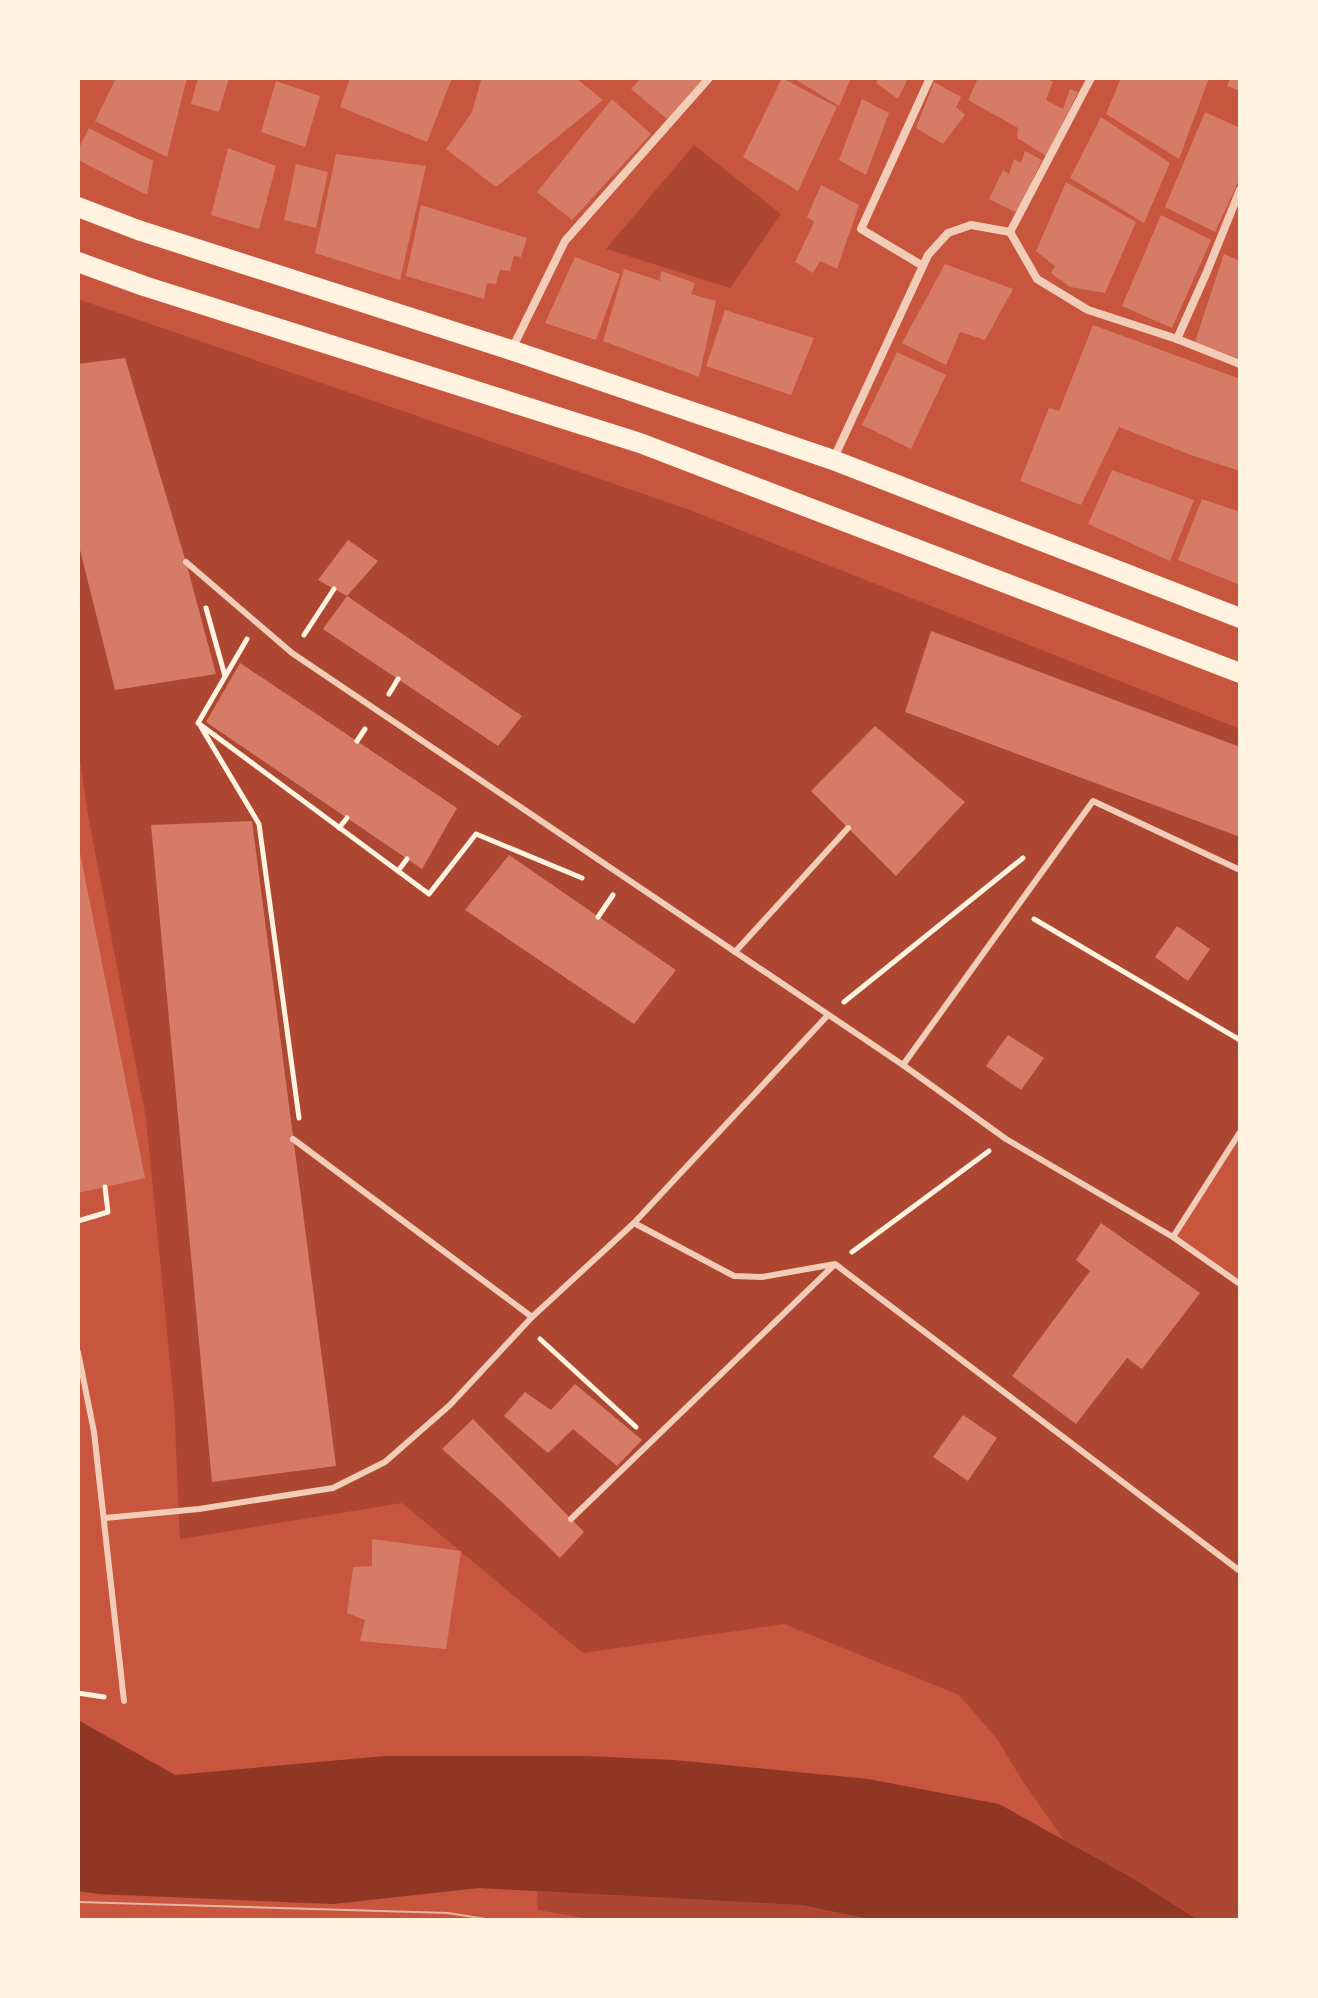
<svg xmlns="http://www.w3.org/2000/svg" width="1318" height="1998" viewBox="0 0 1318 1998" font-family="'Golos Text',sans-serif">
	<rect width="100%" height="100%" fill="#c8553d"/>
	<!-- green -->
	<g fill="#ae4732">
		<path d="M694 145 781 214 730 288 606 249Z"/>
		<path d="M78 299 690 510 1240 729V1132L1174 1237 1240 1284V1920H1198L1134 1879 1064 1840 1024 1783 997 1739 959 1695 784 1624 583 1653 402 1503 180 1539 174 1403 146 1118 88 815 78 748Z"/>
		<path d="M537 1891 801 1905 874 1920H595L538 1910Z"/>
	</g>
	<!-- water -->
	<path fill="#8f3625" d="M78 1720 175 1775 385 1756H585L674 1760 868 1779 999 1804 1134 1879 1198 1920H874L801 1905 479 1888 333 1904 98 1894 78 1891Z"/>
	<!-- building -->
	<g fill="#d67c66">
		<path d="M116 78H187L167 157 95 121Z"/>
		<path d="M198 78H229L219 112 191 104Z"/>
		<path d="M350 78H452L427 142 340 107Z"/>
		<path d="M484 78H576L603 100 496 187 446 149 472 112 481 80Z"/>
		<path d="M641 78H703L667 119 631 89Z"/>
		<path d="M782 78 837 107 798 191 743 157Z"/>
		<path d="M793 78H851L839 106Z"/>
		<path d="M878 78H908L898 99 876 83Z"/>
		<path d="M978 78H1046L1053 82 1046 100 1063 109 1070 89 1078 92 1046 156 1017 138 1018 128 968 100Z"/>
		<path d="M1121 78H1209L1179 159 1106 114Z"/>
		<path d="M1230 78H1240V91L1227 86Z"/>
		<path d="M276 81 320 96 305 147 261 132Z"/>
		<path d="M934 82 961 97 956 107 965 115 943 144 916 128Z"/>
		<path d="M612 99 651 134 572 220 537 192Z"/>
		<path d="M862 99 889 113 866 175 839 160Z"/>
		<path d="M1205 112 1240 128V178L1215 232 1165 207Z"/>
		<path d="M1101 117 1170 163 1144 223 1070 178Z"/>
		<path d="M89 128 153 161 147 195 78 160V150Z"/>
		<path d="M228 148 276 166 259 229 211 215Z"/>
		<path d="M1025 151 1042 160 1017 213 989 199 1003 170 1009 174 1014 159 1021 163Z"/>
		<path d="M336 154 426 166 400 280 315 253Z"/>
		<path d="M296 164 328 172 316 228 284 220Z"/>
		<path d="M1066 182 1136 222 1105 293 1070 287 1051 273 1055 266 1036 251Z"/>
		<path d="M821 185 859 205 837 269 820 261 813 273 795 262 814 222 807 217Z"/>
		<path d="M421 205 527 238 521 257 514 256 510 271 500 270 496 284 487 283 484 299 406 276Z"/>
		<path d="M1161 215 1211 240 1172 328 1122 306Z"/>
		<path d="M1224 254 1240 261V359L1195 342Z"/>
		<path d="M575 257 620 274 596 340 545 323Z"/>
		<path d="M945 264 1013 289 985 340 960 332 946 365 902 343Z"/>
		<path d="M624 269 660 281 661 271 695 283 691 294 716 301 699 377 603 341Z"/>
		<path d="M725 310 814 338 791 395 706 366Z"/>
		<path d="M1093 325 1240 379V471L1191 455 1119 427 1081 505 1020 481 1049 408 1059 411Z"/>
		<path d="M897 352 946 375 911 449 862 425Z"/>
		<path d="M125 358 186 562 216 674 115 690 78 542V364Z"/>
		<path d="M1112 470 1194 500 1170 561 1088 524Z"/>
		<path d="M1202 499 1240 512V585L1178 560Z"/>
		<path d="M348 540 378 561 347 596 318 580Z"/>
		<path d="M347 596 522 716 498 746 323 629Z"/>
		<path d="M931 631 1240 747V837L905 712Z"/>
		<path d="M240 663 457 808 422 869 206 722Z"/>
		<path d="M875 726 965 802 896 876 811 791Z"/>
		<path d="M252 821 336 1466 212 1482 151 825Z"/>
		<path d="M78 848H79L145 1178 78 1193Z"/>
		<path d="M509 855 676 970 634 1024 465 910Z"/>
		<path d="M1177 926 1210 949 1188 981 1155 957Z"/>
		<path d="M1008 1035 1044 1058 1021 1090 986 1066Z"/>
		<path d="M1101 1223 1200 1293 1142 1369 1127 1358 1076 1424 1012 1376 1090 1271 1076 1260Z"/>
		<path d="M575 1384 642 1440 617 1466 573 1429 548 1453 504 1416 525 1392 551 1410Z"/>
		<path d="M963 1415 997 1438 968 1481 933 1457Z"/>
		<path d="M473 1419 584 1532 560 1558 502 1502 442 1449Z"/>
		<path d="M372 1539 461 1551 446 1649 360 1641 365 1620 347 1613 353 1567 372 1566Z"/>
	</g>
	<g fill="none" stroke-linecap="round" stroke-linejoin="round">
		<!-- path -->
		<g stroke="#fff3e0" stroke-width="5">
			<path d="M206 608 225 676"/>
			<path d="M304 635 334 589"/>
			<path d="M247 639 198 723 429 894 476 834 582 878"/>
			<path d="M389 694 398 679"/>
			<path d="M201 727 259 824 299 1118"/>
			<path d="M357 741 365 729"/>
			<path d="M339 828 347 818"/>
			<path d="M398 871 407 859"/>
			<path d="M598 917 613 895"/>
			<path d="M1034 919 1240 1040"/>
			<path d="M844 1002 1023 858"/>
			<path d="M78 1221 108 1212 105 1187"/>
			<path d="M852 1252 989 1151"/>
			<path d="M540 1339 636 1427"/>
			<path d="M78 1693 104 1697"/>
		</g>
		<!-- service -->
		<g stroke="#f1ccb7" stroke-width="6">
			<path d="M186 562 292 653 903 1065 1006 1139 1173 1237 1240 1284"/>
			<path d="M735 952 848 828"/>
			<path d="M828 1015 634 1223 734 1276 762 1277 835 1264 1240 1571"/>
			<path d="M903 1065 1093 801 1240 870"/>
			<path d="M293 1139 532 1317"/>
			<path d="M1173 1237 1240 1132"/>
			<path d="M78 1352 94 1432 124 1701"/>
			<path d="M105 1518 199 1509 333 1488 385 1462 450 1405 532 1317 634 1223"/>
			<path d="M571 1519 833 1266"/>
		</g>
		<!-- minor -->
		<g stroke="#f1ccb7" stroke-width="8">
			<path d="M1010 232 1037 279 1088 310 1177 339 1240 364"/>
			<path d="M923 266 861 229 930 78"/>
			<path d="M1177 339 1206 274 1240 190"/>
			<path d="M512 349 565 241 709 78"/>
			<path d="M833 460 928 255 948 233 971 225 1010 232 1091 78"/>
		</g>
		<!-- primary -->
		<g stroke="#fff3e0" stroke-width="20">
			<path d="M78 207 138 230 511 350 833 460 1240 618"/>
			<path d="M78 262 144 286 640 443 1240 673"/>
		</g>
		<!-- tram -->
		<path stroke="#e9b49f" stroke-width="2" d="M78 1902 448 1913 492 1920"/>
	</g>
	<!-- border -->
	<rect width="1318" height="1998" fill="none" stroke="#fff3e0" stroke-width="160"/>
</svg>
